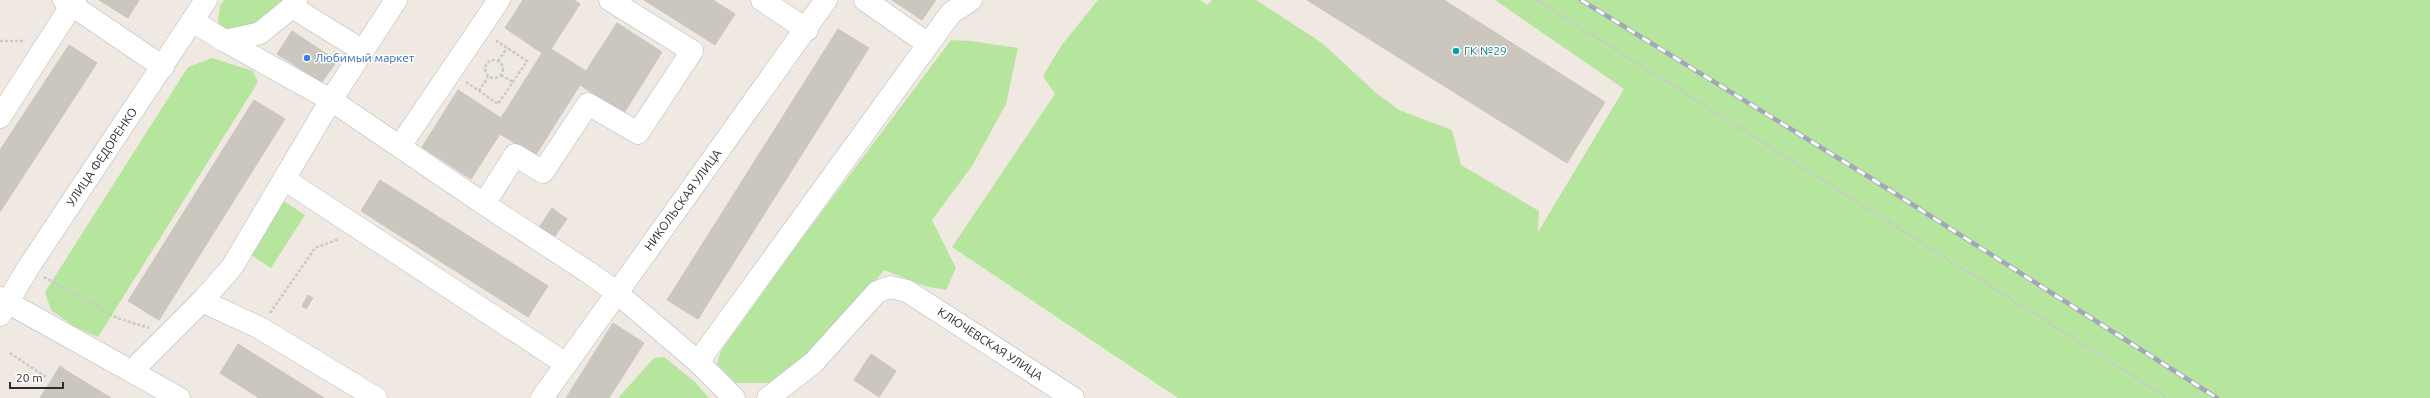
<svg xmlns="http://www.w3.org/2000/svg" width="2430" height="398" viewBox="0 0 2430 398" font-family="Ubuntu,sans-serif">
	<rect width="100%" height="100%" fill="#efe9e1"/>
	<!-- green -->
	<g fill="#b6e59e">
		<path d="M224 0H306L264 27 225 30 218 22 220 6Z"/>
		<path d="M1098 0H1200L1207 5 1212 0H1256L1322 43 1375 92 1399 110 1452 130 1461 165 1539 211 1538 232 1624 89 1495 0H2430V398H1178L952 247 1055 94 1043 76 1061 46Z"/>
		<path d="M951 40 971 41 1018 48 1006 104 972 166 932 220 956 268 946 290 925 286 884 270 842 323 774 383H736L717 364 721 351 797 245Z"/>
		<path d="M212 58 253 71 258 82 98 337 75 327 51 310 45 292 188 67Z"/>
		<path d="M282 200 305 215 271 268 248 253Z"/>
		<path d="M664 357 695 382 709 398H618L654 358Z"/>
	</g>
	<!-- building -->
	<g fill="#cbc7bf" stroke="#cbc5ba">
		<path d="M99 0H139L128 18Z"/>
		<path d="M523 0H574L580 4 551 49 586 71 617 23 662 52 624 113 580 85 535 156 500 134 471 179 422 147 458 90 501 118 542 53 505 28Z"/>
		<path d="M644 0H713L735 14 715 45Z"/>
		<path d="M892 0H936L922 20Z"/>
		<path d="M1307 0H1444L1605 102 1567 163Z"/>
		<path d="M838 29 869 48 698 319 667 300Z"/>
		<path d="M292 31 337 61 322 82 277 54Z"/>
		<path d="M69 45 97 63 0 212V150Z"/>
		<path d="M254 100 285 119 159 320 128 301Z"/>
		<path d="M380 180 548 286 528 317 361 211Z"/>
		<path d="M552 208 567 219 553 239 538 229Z"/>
		<path d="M308 295 313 298 306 309 302 306Z"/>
		<path d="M613 323 644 343 609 398H566Z"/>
		<path d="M238 344 324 398H259L220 373Z"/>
		<path d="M871 354 896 371 879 397 854 380Z"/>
		<path d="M60 366 67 371 111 398H40Z"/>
	</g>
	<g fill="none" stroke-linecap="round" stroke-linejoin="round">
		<defs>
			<g id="minor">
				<path d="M64 0 163 67"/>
				<path d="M762 0 807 30"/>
				<path d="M865 0 928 44"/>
				<path d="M292 7 363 51"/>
				<path d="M192 21 225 41 331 100 484 204 588 272 616 292 698 362 734 398"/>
				<path d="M225 41 260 33 292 7 296 0"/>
				<path d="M0 117 75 0"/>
				<path d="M400 146 499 0"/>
				<path d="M284 179 566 364"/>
				<path d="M484 204 515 155 543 172 588 104 638 133 692 51 610 0"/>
				<path d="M0 298 179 398"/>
				<path d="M202 301 260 328 376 398"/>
				<path d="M0 315 28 268 206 0"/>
				<path d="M698 362 951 13 971 0"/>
				<path d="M132 371 202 301 232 267 331 100 396 0"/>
				<path d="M542 398 826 0"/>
				<path d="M768 398 813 363 877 292 890 287 907 291 1073 398"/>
			</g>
		</defs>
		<!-- minor casing -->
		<use href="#minor" stroke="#b4b7c1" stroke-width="23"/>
		<!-- path -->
		<g stroke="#c9c9c9" stroke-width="2.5" stroke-dasharray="3 2" stroke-linecap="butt">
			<path d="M1537 0 2168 398"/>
			<path d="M0 41H25"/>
			<circle cx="494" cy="69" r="9"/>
			<path d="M498 61 507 48"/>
			<path d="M501 75 513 82"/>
			<path d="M466 82 498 104 527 61 495 40"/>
			<path d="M479 91 488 77"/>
			<path d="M44 277 117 318 149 328"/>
			<path d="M270 313 315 248 339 239"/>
			<path d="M10 353 46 377"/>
		</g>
		<!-- minor -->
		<use href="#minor" stroke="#fff" stroke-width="22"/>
		<defs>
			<path id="rail" d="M1581 0 1869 177 2217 398"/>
		</defs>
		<!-- rail casing -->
		<use href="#rail" stroke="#a3a6b8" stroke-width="4.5"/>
		<!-- rail -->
		<use href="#rail" stroke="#fff" stroke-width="3" stroke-dasharray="9" stroke-linecap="butt"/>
	</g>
	<!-- markers -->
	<circle fill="#0f9aa8" stroke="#fff" stroke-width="1.5" cx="1456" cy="51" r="4"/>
	<circle fill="#3f7fe0" stroke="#fff" stroke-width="1.5" cx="307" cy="58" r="4"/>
	<g text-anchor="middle" stroke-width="3" stroke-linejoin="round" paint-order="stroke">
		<!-- culture labels -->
		<g font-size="12" fill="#0d838f" stroke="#fff" text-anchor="start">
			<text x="1464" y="55">ГК №29</text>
		</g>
		<!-- shop labels -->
		<g font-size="12" fill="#366cbe" stroke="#fff" text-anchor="start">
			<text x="315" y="62">Любимый маркет</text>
		</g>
		<!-- street labels -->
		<g font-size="12" fill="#2e2e2e" stroke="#fff">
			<text transform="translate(102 157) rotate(-56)" y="4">УЛИЦА ФЕДОРЕНКО</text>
			<text transform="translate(683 200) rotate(-54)" y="4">НИКОЛЬСКАЯ УЛИЦА</text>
			<text transform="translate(990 344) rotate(33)" y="4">КЛЮЧЕВСКАЯ УЛИЦА</text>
		</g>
	</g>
	<!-- scale -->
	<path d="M10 382v6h53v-6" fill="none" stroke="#2e2e2e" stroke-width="2"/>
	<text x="16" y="382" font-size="12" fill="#2e2e2e" stroke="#ffffff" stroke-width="3" paint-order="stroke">20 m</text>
</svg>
